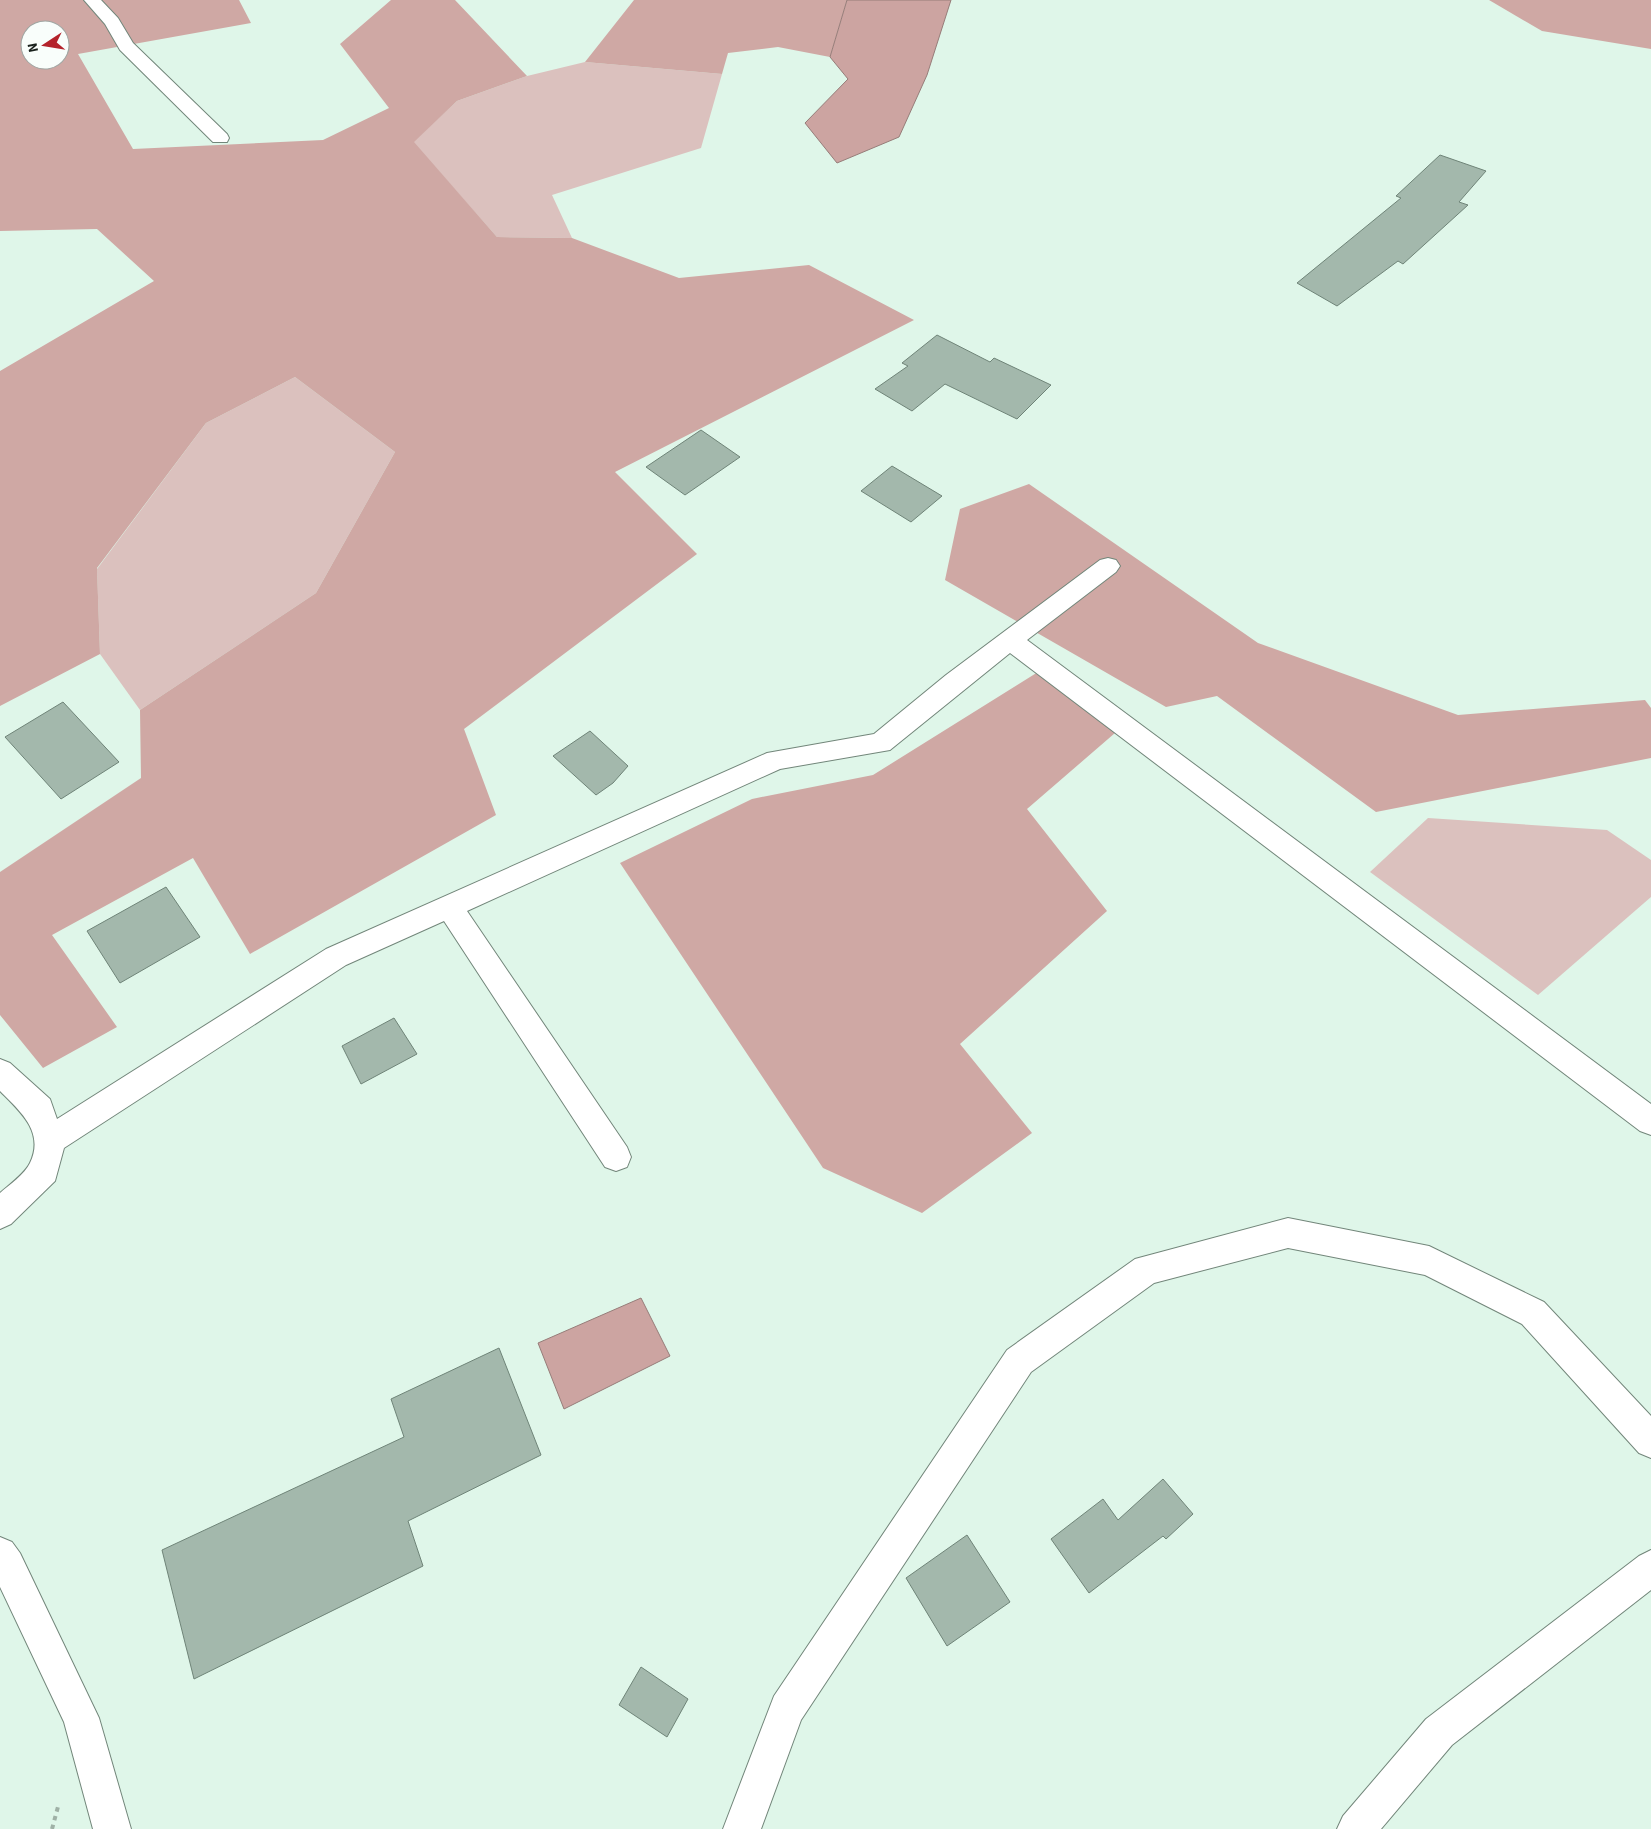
<svg xmlns="http://www.w3.org/2000/svg" width="1651" height="1829" viewBox="0 0 1651 1829" font-family="'Source Sans 3',sans-serif">
	<rect width="100%" height="100%" fill="#dff6e9"/>
	<!-- green -->
	<g fill="#dbc1be">
		<path d="M585 62 722 74 701 148 552 195 572 238 497 237 413 142 457 101 527 76Z"/>
		<path d="M295 377 395 452 316 593 140 710 100 654 97 569 206 423Z"/>
		<path d="M1428 818 1607 830 1651 860V897L1538 995 1370 872Z"/>
	</g>
	<!-- forest -->
	<g fill="#cfa8a4" fill-rule="evenodd">
		<path d="M0 0H239L251 23 78 54 133 149 323 140 389 108 340 44 391 0H455L527 76 457 101 414 142 497 237 572 238 679 278 809 265 914 320 615 472 697 554 464 729 496 815 250 954 193 858 52 935 117 1027 43 1068 0 1015V872L141 778 140 710 316 593 395 452 295 377 206 423 97 568 100 654 0 706V371L154 281 97 229 0 231ZM30 30H60V60H30Z"/>
		<path d="M634 0H847L830 57 778 47 728 53 722 74 585 62Z"/>
		<path d="M1489 0H1651V49L1542 31Z"/>
		<path d="M1029 484 1258 643 1458 715 1645 700 1651 708V758L1376 812 1217 696 1166 707 945 580 960 509Z"/>
		<path d="M1038 672 1115 733 1027 809 1107 911 960 1044 1032 1133 922 1213 823 1168 620 863 752 799 873 775Z"/>
	</g>
	<!-- water -->
	<g fill="#cca4a1" stroke="#967d79">
		<path d="M847 0H951L927 75 899 137 837 163 805 123 848 79 830 57Z"/>
		<path d="M641 1298 670 1356 564 1409 538 1343Z"/>
	</g>
	<!-- building -->
	<g fill="#a3b8ac" stroke="#6f8478">
		<path d="M1440 155 1486 171 1459 202 1468 205 1403 264 1398 261 1337 306 1297 283 1401 198 1396 196Z"/>
		<path d="M937 335 990 362 994 358 1051 385 1017 419 945 384 912 411 875 389 908 366 902 363Z"/>
		<path d="M701 430 740 457 685 495 646 467Z"/>
		<path d="M892 466 942 496 911 522 861 491Z"/>
		<path d="M63 702 119 762 61 799 5 737Z"/>
		<path d="M590 731 628 766 613 783 596 795 553 756Z"/>
		<path d="M166 887 200 937 120 983 87 931Z"/>
		<path d="M394 1018 417 1054 361 1084 342 1046Z"/>
		<path d="M499 1348 541 1455 408 1521 423 1566 194 1679 162 1550 404 1437 391 1399Z"/>
		<path d="M1163 1479 1193 1514 1166 1539 1163 1536 1089 1593 1051 1539 1103 1499 1118 1520Z"/>
		<path d="M967 1535 1010 1602 947 1646 906 1578Z"/>
		<path d="M641 1667 688 1699 667 1737 619 1705Z"/>
	</g>
	<g fill="none" stroke-linecap="round" stroke-linejoin="round">
		<defs>
			<g id="minor">
				<path d="M84 0H101L118 18 133 43 227 134 229 138 227 142H213L120 50 105 24Z"/>
				<path d="M1108 558 1116 560 1120 566 1116 572 1027 640 1651 1104V1135L1640 1131 1010 653 890 750 780 769 467 911 627 1147 631 1157 627 1167 616 1171 605 1167 444 921 346 965 64 1148 55 1181 11 1224 0 1229V1193C9 1185 25 1174 30 1163 45 1132 20 1111 0 1091V1059L10 1063 50 1099 57 1119 326 949 767 753 874 734 946 675 1100 560Z"/>
				<path d="M1288 1218 1429 1246 1544 1302 1651 1416V1458L1639 1453 1522 1324 1425 1275 1288 1248 1154 1283 1031 1372 801 1720 761 1829H723L774 1696 1007 1350 1135 1259Z"/>
				<path d="M0 1537 12 1542 20 1553 99 1718 131 1829H93L64 1722 0 1587Z"/>
				<path d="M1651 1550V1590L1452 1745 1381 1829H1337L1343 1816 1426 1719 1639 1556Z"/>
			</g>
		</defs>
		<!-- minor casing -->
		<use href="#minor" stroke="#72867a" stroke-width="2"/>
		<!-- path -->
		<path stroke="#9fb1a6" stroke-width="4" stroke-dasharray="4.5 4.5" stroke-linecap="butt" d="M52 1829 59 1803"/>
		<!-- minor -->
		<use href="#minor" fill="#fff" fill-rule="evenodd"/>
	</g>
	<!-- north arrow -->
	<g transform="translate(45 45) rotate(258)"><circle r="24" fill="#f9fefb" stroke="#9fa6a2"/>
	<path d="M0-4L9 19L0 12L-9 19Z" fill="#b4232b"/>
	<text y="-8" font-size="14" font-weight="bold" text-anchor="middle" fill="#19211c">N</text>
	</g>
</svg>
